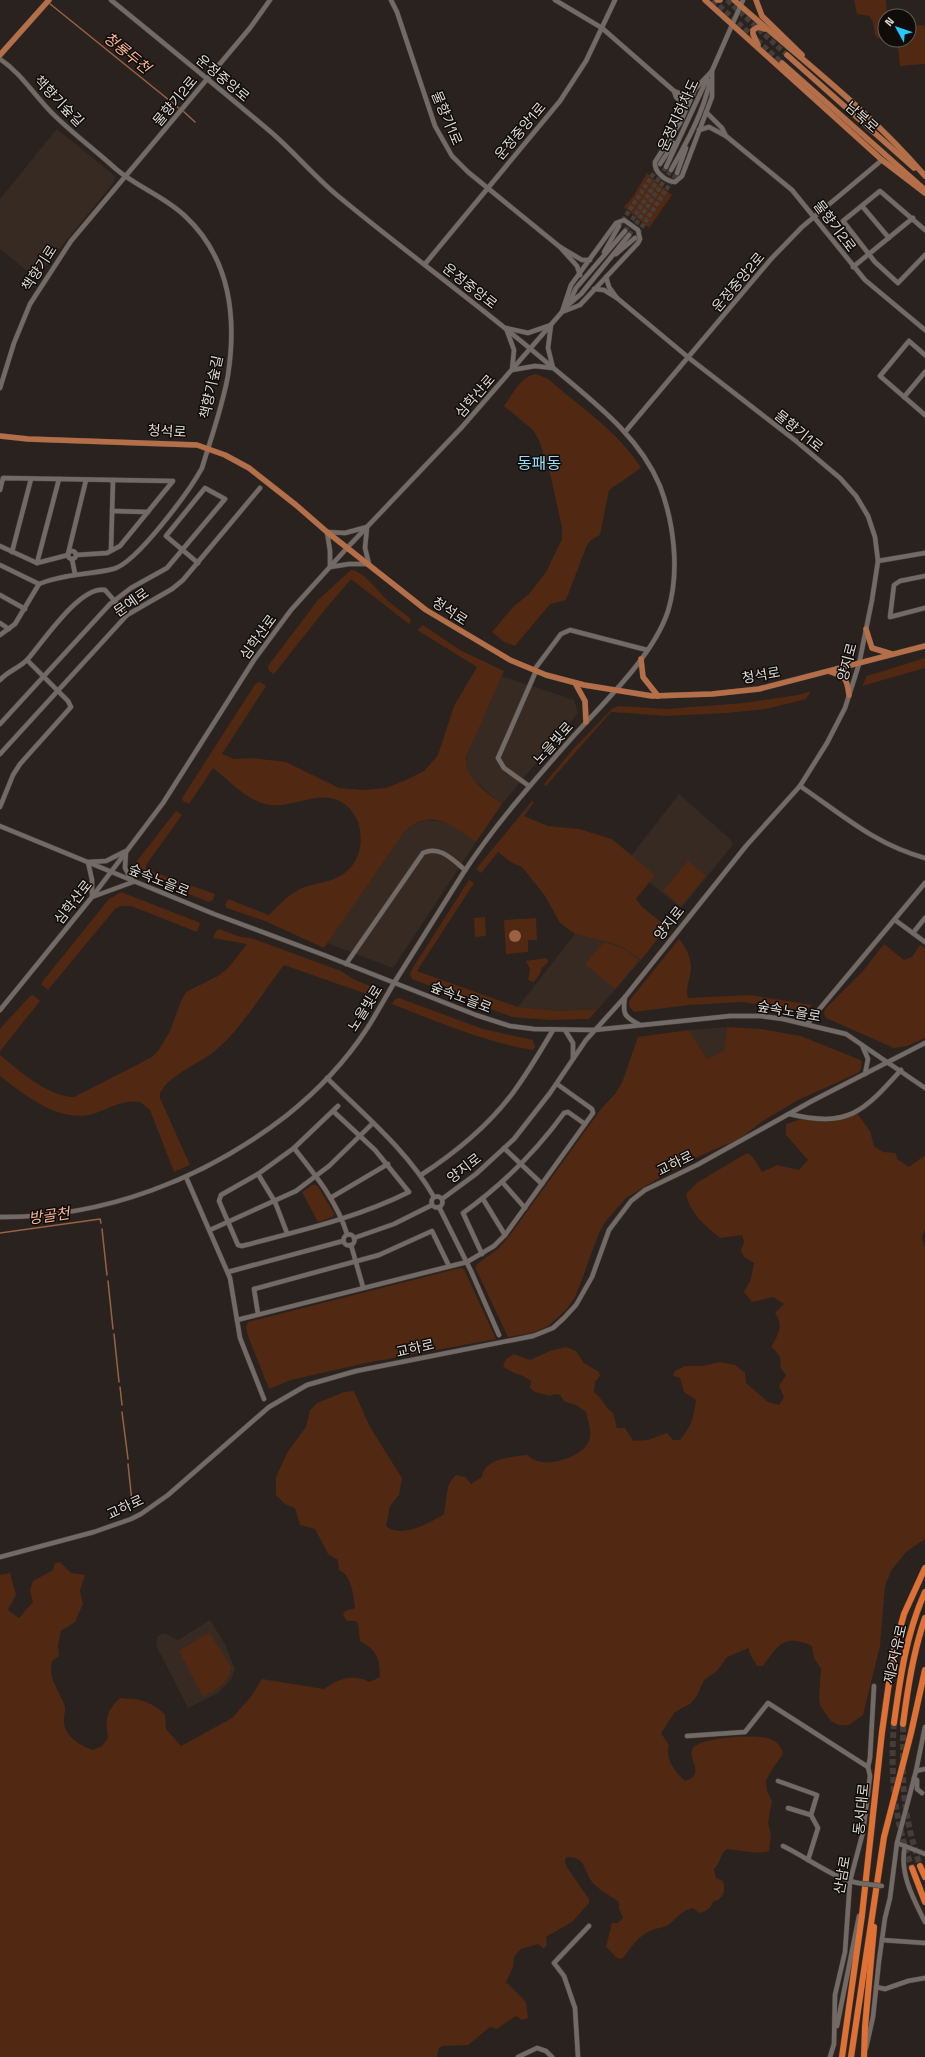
<svg xmlns="http://www.w3.org/2000/svg" width="925" height="2057" viewBox="0 0 925 2057" font-family="'Space Grotesk','Noto Sans KR',sans-serif">
	<rect width="100%" height="100%" fill="#29221e"/>
	<!-- built -->
	<g fill="#372a23">
		<path d="M57 129 115 176 114 182 36 278 0 249V199Z"/>
		<path d="M501 676 574 700 578 713 502 804 471 778 467 771 465 764 470 744Z"/>
		<path d="M679 794 732 841V846L681 908 649 882 655 875 631 856Z"/>
		<path d="M427 820 444 822 453 825 476 842 393 968 327 943 405 831 412 825Z"/>
		<path d="M575 934 612 943 625 948 641 960 598 1009 560 1011 518 1007Z"/>
		<path d="M727 1027 724 1050 707 1059 689 1030Z"/>
		<path d="M210 1620 225 1644 235 1669 231 1680 218 1693 188 1708 156 1645 157 1637 162 1634H166L178 1640Z"/>
	</g>
	<!-- green -->
	<g fill="#512812">
		<path d="M854 0H886L887 16H885V38H878L875 35 873 22 869 16 857 14Z"/>
		<path d="M923 25 925 28V64L900 66 898 47 892 40H909V26Z"/>
		<path d="M647 173 672 195 649 228 624 207 632 198Z"/>
		<path d="M536 374 548 379C580 407 618 431 641 468L609 490 600 535 591 540 587 545 566 600 550 604 515 646 504 642 492 632 513 607 529 594 546 572 562 539V528L551 477 539 440 533 430 504 406C513 394 521 376 536 374Z"/>
		<path d="M351 570C363 570 379 593 388 601 395 607 403 612 410 618L411 621 409 624 351 579 323 612 274 674 269 671 268 666 318 600Z"/>
		<path d="M423 625 460 650 504 671 466 757C464 779 486 791 502 804L476 842C452 825 431 807 405 831L324 948 265 921 227 908 225 905 228 899 269 915C280 904 289 894 302 888 318 882 337 882 349 869 360 858 362 844 360 830 359 821 354 814 349 808 325 783 294 811 265 804 245 799 229 780 213 768L189 804 183 801 182 798 256 683 260 682 266 686 222 754 234 759 252 758 286 762 339 788 363 790 386 788 406 780 424 771 438 755 454 706 477 667 417 630Z"/>
		<path d="M925 658V668L862 686 867 676Z"/>
		<path d="M811 691 806 699 766 709 726 713 667 716 611 712 546 786 544 784 574 748 613 708 619 706 666 709 744 703 798 695Z"/>
		<path d="M532 801 534 802 524 816 548 826 579 829 612 839 655 875 636 899 642 907 667 927 641 960 624 948 612 943 575 934 560 923 545 896 522 867 512 863 498 852 481 873 476 869Z"/>
		<path d="M176 811 182 815 146 865V869L215 894 213 900 209 902 140 875 135 870 134 865Z"/>
		<path d="M688 861 706 876 681 906 663 891Z"/>
		<path d="M469 880 474 883 417 971 518 1007 560 1011 598 1009 589 1019 550 1020 512 1017 412 979 410 974 412 969Z"/>
		<path d="M121 892 198 922 200 924 197 932 131 906H120L114 910 48 990 42 985V982L109 899Z"/>
		<path d="M485 917 486 936 475 937 474 918Z"/>
		<path d="M536 918 537 940H528V952L506 954 504 920Z"/>
		<path d="M219 929 241 937 251 938 341 971 353 979 377 989 380 994 378 998 284 965C263 992 238 1034 211 1054 199 1063 157 1082 160 1098L190 1165 174 1172 150 1110 140 1102C125 1099 109 1108 96 1113 61 1125 26 1096 0 1076V1055C18 1070 49 1097 74 1097L152 1057 158 1051 170 1031 181 1001 186 992 218 976 229 967 247 944 213 938 216 931Z"/>
		<path d="M679 939C688 950 693 961 690 976 688 984 686 989 688 998L750 995 813 1005 805 1011 742 1002 689 1005 634 1012 629 1006V1001Z"/>
		<path d="M604 942 624 949 639 960 615 989 585 964Z"/>
		<path d="M884 944 904 960 912 957 920 945 925 948V1038L907 1046 894 1048 826 1018 824 1014 825 1009 863 971Z"/>
		<path d="M547 958 548 962 541 969 540 974 534 982 528 980 530 969 526 961Z"/>
		<path d="M33 995 40 1001 0 1051V1029L30 996Z"/>
		<path d="M399 998 483 1029 533 1040 535 1047 533 1050C484 1042 438 1022 392 1004L395 999Z"/>
		<path d="M727 1027 761 1029 801 1036 858 1059 862 1061 861 1069 858 1073 798 1100 763 1121 739 1139 702 1155 669 1172 626 1198 606 1221 599 1233 581 1282 575 1297 566 1310 548 1326 532 1333 508 1337 476 1269V1265L499 1248 510 1235 601 1109 616 1093 623 1080 638 1037 689 1030 707 1059 724 1050Z"/>
		<path d="M857 1113 870 1131 874 1146 883 1152 896 1153 897 1159 909 1167 925 1155V1229L922 1237 925 1248V1539L906 1552 891 1571 885 1586 880 1646 863 1715 849 1725H839L831 1721 825 1713 820 1705 819 1697 821 1669 814 1658 812 1646C784 1634 779 1644 763 1666H757L749 1652V1648L727 1657 717 1671 704 1680 697 1696 690 1704 675 1712 661 1733 669 1745C664 1758 676 1773 685 1781 707 1775 686 1757 693 1748 700 1737 762 1733 773 1740 778 1743 782 1748 783 1754L771 1771 766 1781 767 1791 772 1801 768 1822 771 1835 769 1851C761 1855 737 1850 727 1849 719 1855 721 1863 714 1869L716 1878 723 1881C726 1892 724 1898 713 1902 710 1909 707 1911 699 1913L693 1908C680 1911 678 1918 668 1925 663 1928 656 1928 650 1931 638 1936 630 1949 622 1959L617 1958 606 1947 612 1923H618L623 1918 619 1909V1902C611 1896 600 1891 593 1883 583 1871 587 1857 567 1857L565 1860 566 1866 589 1899V1903L572 1922 546 1937 547 1944 544 1949 538 1944 521 1949 514 1957 513 1967 506 1982 526 2002 528 2018 522 2020 516 2016 497 2029 490 2027 468 2045 443 2046 439 2048 437 2057H0V1575L10 1573 16 1595 8 1610 19 1618 33 1602 30 1590 33 1581 53 1570 55 1563 60 1562 71 1573 85 1575 80 1591 83 1604 75 1622 61 1631 58 1645 59 1656 52 1661C48 1679 58 1688 64 1704 67 1709 63 1716 64 1722 65 1737 81 1746 93 1750L102 1746 108 1738C105 1719 106 1711 120 1698 141 1699 150 1701 165 1714L166 1729 181 1746 232 1718 250 1698 262 1679 324 1689C339 1678 352 1674 370 1682L380 1677C379 1658 378 1651 360 1641L358 1624 355 1621H347L343 1615 345 1611 355 1608C353 1594 352 1576 339 1570L338 1560 328 1554 315 1529 300 1525 295 1508 285 1504 276 1495V1477L288 1451 306 1427 310 1410 317 1403 344 1392 354 1391 370 1427 402 1478 399 1495 390 1506 386 1526C401 1539 430 1523 444 1514 447 1501 445 1481 457 1475L465 1477 471 1484 482 1477C484 1458 511 1457 527 1455 529 1456 532 1459 535 1460 549 1467 581 1457 588 1443 593 1434 588 1421 586 1412L578 1406 564 1401 560 1395 554 1394 550 1396 535 1392 530 1388 531 1381C522 1374 510 1373 503 1366L506 1359 514 1354 530 1360 550 1351 566 1347 576 1351 584 1363 599 1372 600 1376 595 1382 594 1392C602 1398 606 1409 613 1413L617 1428H625L633 1441 648 1440 667 1433 673 1440H680C691 1427 694 1417 696 1400L684 1392 680 1378 673 1376 675 1371 685 1366H702L720 1362 735 1365 745 1373 746 1383 768 1402 779 1405 784 1397 779 1386 786 1375 780 1367C782 1357 779 1354 771 1347 778 1335 784 1325 775 1313L784 1304 773 1297 752 1302 744 1292 751 1279 754 1263 744 1257 741 1251 744 1242 742 1235 720 1238C705 1225 690 1214 686 1194L698 1182 747 1153 752 1156 762 1172 777 1165 799 1170 808 1160 786 1135V1124L801 1119H824Z"/>
		<path d="M312 1185H317L334 1213 333 1217 318 1222 302 1192Z"/>
		<path d="M460 1268 464 1269 496 1339 366 1363 291 1380 269 1389 248 1336 246 1327 248 1322Z"/>
		<path d="M209 1632 232 1668C227 1683 217 1690 203 1697L179 1651Z"/>
	</g>
	<!-- water -->
	<circle fill="#9a6145" cx="515" cy="936" r="6"/>
	<g fill="none" stroke-linecap="round" stroke-linejoin="round">
		<!-- stream -->
		<g stroke="#9a6145" stroke-width="1.5">
			<path d="M49 3 180 109"/>
			<path d="M183 111 195 122"/>
			<path d="M102 1229 107 1275"/>
			<path d="M0 1233 100 1219 101 1223"/>
			<path d="M108 1281 113 1329"/>
			<path d="M114 1334 119 1382"/>
			<path d="M120 1387 122 1405"/>
			<path d="M122 1412 128 1459"/>
			<path d="M128 1464 132 1502"/>
		</g>
		<!-- minor-tunnel -->
		<g stroke="#443d39" stroke-width="4.5" stroke-dasharray="4.5 2" stroke-linecap="butt">
			<path d="M619 226 660 164"/>
			<path d="M625 231 666 167"/>
			<path d="M638 233 677 173"/>
			<path d="M629 235 671 170"/>
		</g>
		<!-- major-tunnel -->
		<g stroke="#443d39" stroke-width="5.5" stroke-dasharray="5.5 3" stroke-linecap="butt">
			<path d="M713 0 782 63"/>
			<path d="M727 0 787 55"/>
		</g>
		<!-- highway-tunnel -->
		<g stroke="#443d39" stroke-width="6" stroke-dasharray="6 3" stroke-linecap="butt">
			<path d="M894 1723C890 1775 894 1819 912 1868"/>
			<path d="M903 1759V1724"/>
			<path d="M903 1768C903 1805 909 1831 920 1866"/>
		</g>
		<defs>
			<g id="minor">
				<path d="M391 0 397 12 435 126 452 156 468 172 560 247"/>
				<path d="M555 0 602 28 674 91"/>
				<path d="M0 59C21 73 34 95 52 113 72 133 95 150 116 169 137 187 164 196 185 216 230 258 237 316 228 375 223 405 211 438 202 468 190 490 136 564 113 569 88 575 63 574 39 584L15 624 0 635"/>
				<path d="M712 71V97L682 176 675 182C665 181 654 172 655 162L681 121 695 89Z"/>
				<path d="M711 73 743 0"/>
				<path d="M687 108 676 97 674 91 685 95H693"/>
				<path d="M699 130 709 127 726 136 722 128 706 112"/>
				<path d="M726 136 792 190 865 280 925 330"/>
				<path d="M660 164 674 143"/>
				<path d="M666 167 707 79"/>
				<path d="M671 170C687 142 703 113 710 81"/>
				<path d="M677 173 686 148"/>
				<path d="M862 206 889 238"/>
				<path d="M624 220 638 230 640 239 638 243 580 305 562 312 571 285 616 223Z"/>
				<path d="M925 230 880 191 843 221 875 262 898 283 925 255"/>
				<path d="M625 231 576 288 568 305 581 294 629 235"/>
				<path d="M604 252 619 226"/>
				<path d="M616 254 635 238"/>
				<path d="M425 264 560 101 586 61 615 0"/>
				<path d="M853 267 913 218"/>
				<path d="M580 275 577 266 560 247 582 260H590"/>
				<path d="M594 289 604 290 617 298 609 287 606 277"/>
				<path d="M551 325 548 348 553 368 535 366 512 370 514 350 506 328 528 333Z"/>
				<path d="M925 355 909 341 880 376 925 415"/>
				<path d="M0 388 14 343 30 304 71 241 250 28 270 0"/>
				<path d="M904 397 925 372"/>
				<path d="M625 432 771 259 802 227 882 160"/>
				<path d="M0 490 3 478 173 481 120 546 107 553 76 555"/>
				<path d="M112 511 148 512"/>
				<path d="M367 527 365 548 369 564H349L330 567V551L327 532 345 533Z"/>
				<path d="M0 546 37 563 68 555"/>
				<path d="M111 550 113 480"/>
				<circle cx="72" cy="555" r="4"/>
				<path d="M12 552 31 479"/>
				<path d="M68 554 86 480"/>
				<path d="M72 559 75 574"/>
				<path d="M878 561 925 553"/>
				<path d="M37 563 59 479"/>
				<path d="M0 565 39 584"/>
				<path d="M925 576 900 581 894 585 890 617 925 608"/>
				<path d="M0 595 25 609"/>
				<path d="M0 623 9 629"/>
				<path d="M534 670 561 634 570 630 647 650"/>
				<path d="M0 680C8 671 19 668 27 660 43 642 80 585 105 590L127 615"/>
				<path d="M0 724 110 604 131 588 167 568 225 499 205 488 166 536 198 563"/>
				<path d="M0 754 127 615 172 589 183 580 260 488"/>
				<path d="M529 786 504 768 498 758 536 671"/>
				<path d="M800 786C843 815 874 844 925 858"/>
				<path d="M0 807 13 775 20 764 71 707 68 701 27 660"/>
				<path d="M0 826 214 914 324 955 476 1015 510 1026 534 1029 594 1030 730 1016H761L783 1019 846 1034 925 1088"/>
				<path d="M126 851 125 868 133 882 92 897V880L88 862 106 861Z"/>
				<path d="M895 920 925 942"/>
				<path d="M913 933 925 918"/>
				<path d="M346 964 423 853C440 845 453 860 465 870"/>
				<path d="M625 997C622 1015 625 1017 640 1025"/>
				<path d="M0 1010 92 897 163 803 254 660 291 610 347 548 462 427 568 305"/>
				<path d="M807 1024 925 883"/>
				<path d="M565 1030 573 1043V1058"/>
				<path d="M862 1045 868 1059 865 1074"/>
				<path d="M327 1078C365 1116 407 1150 434 1197"/>
				<path d="M333 1111 375 1150 409 1192C357 1218 299 1231 242 1246L238 1245 219 1201 221 1195 258 1174 294 1148 338 1106"/>
				<path d="M789 1114C849 1128 863 1112 901 1070"/>
				<path d="M294 1148C315 1175 337 1201 347 1234"/>
				<path d="M504 1148 542 1184"/>
				<path d="M258 1174 275 1202 287 1233"/>
				<path d="M421 1175C455 1153 487 1127 512 1094 527 1074 540 1052 553 1030"/>
				<path d="M186 1177 230 1278 240 1338 264 1399"/>
				<path d="M503 1183 525 1208"/>
				<circle cx="437" cy="1202" r="5.5"/>
				<path d="M332 1197 388 1164"/>
				<path d="M442 1199 476 1174 514 1139 550 1093 586 1040 625 997 746 846 800 786 827 743 845 708 859 664 872 600 878 561 875 537 868 516 856 496 840 478 796 441 689 358 617 298"/>
				<path d="M483 1199 505 1235"/>
				<path d="M439 1207 471 1271 499 1335"/>
				<path d="M0 1217C104 1218 204 1179 286 1116 316 1092 345 1062 366 1030 376 1015 385 998 394 983 417 947 439 911 462 875 493 827 532 783 570 740 602 704 653 657 668 611 680 572 674 523 660 486 639 435 592 401 551 366 482 307 408 254 338 196 315 177 295 153 272 133 219 88 165 44 111 0"/>
				<path d="M210 1230 296 1191 329 1166 373 1123"/>
				<circle cx="349" cy="1240" r="5.5"/>
				<path d="M354 1238 394 1224 432 1205"/>
				<path d="M351 1245 363 1287"/>
				<path d="M482 1254 463 1213C502 1185 535 1153 564 1113L568 1112 585 1124"/>
				<path d="M228 1272 343 1241"/>
				<path d="M258 1314 254 1289 379 1255 432 1231 449 1266"/>
				<path d="M237 1320 467 1262 494 1246 505 1235 593 1113 592 1109 557 1084"/>
				<path d="M0 1557 94 1532 131 1519 141 1514 168 1495 269 1407 307 1385 356 1371 533 1336 553 1328 564 1318 576 1305 592 1277 609 1230 631 1201 645 1190 697 1165 812 1101 925 1043"/>
				<path d="M687 1736 745 1732 768 1703 868 1767"/>
				<path d="M916 1771 925 1769"/>
				<path d="M914 1778 917 1780V1789L922 1793"/>
				<path d="M778 1781 817 1795 811 1815"/>
				<path d="M788 1808 811 1815 818 1828 808 1860"/>
				<path d="M897 1843 925 1854"/>
				<path d="M783 1846C808 1858 831 1877 858 1883"/>
				<path d="M905 1846C899 1873 913 1898 925 1922"/>
				<path d="M882 1940 925 1943"/>
				<path d="M876 1987 885 1989 908 1981 925 1978"/>
				<path d="M837 2026 859 1916"/>
				<path d="M866 2048 873 2017 879 1961 885 1918 890 1898 897 1843 916 1771 925 1727"/>
				<path d="M518 2057 537 2048 546 2051 552 2057"/>
				<path d="M578 2057 575 2008 564 1976 554 1963 589 1926"/>
				<path d="M830 2057 834 2044 835 1995 845 1952 850 1881 863 1832 870 1776 868 1767 870 1758 874 1686"/>
			</g>
			<g id="major">
				<path d="M705 0 882 160 925 193"/>
				<path d="M717 0H720"/>
				<path d="M734 0C798 57 870 111 925 176"/>
				<path d="M756 0 762 16 802 55"/>
				<path d="M758 45 753 34V30L758 27 765 29"/>
				<path d="M0 55 49 0"/>
				<path d="M787 55 914 168"/>
				<path d="M782 63 924 189"/>
				<path d="M0 436 28 439 197 445 225 455 249 468 296 505 327 532 426 610 510 660 546 675 584 685 652 696 712 694 759 689 925 646"/>
				<path d="M866 629 872 648 892 654"/>
				<path d="M641 659 643 677 658 696"/>
				<path d="M831 672C846 677 847 679 849 695"/>
				<path d="M575 683 585 701 586 722"/>
			</g>
			<g id="highway">
				<path d="M894 1723C900 1679 906 1634 925 1592"/>
				<path d="M903 1724C908 1687 913 1653 925 1618"/>
				<path d="M920 1866 925 1877"/>
				<path d="M912 1868 925 1902"/>
				<path d="M842 2057 862 1915 882 1732 893 1654 904 1614 925 1568"/>
				<path d="M851 2057 884 1837 911 1733 925 1670"/>
				<path d="M864 2057 865 2027 874 1927"/>
			</g>
		</defs>
		<!-- minor casing -->
		<use href="#minor" stroke="#433c39" stroke-width="5.5"/>
		<!-- major casing -->
		<use href="#major" stroke="#433c39" stroke-width="6"/>
		<!-- highway casing -->
		<use href="#highway" stroke="#433c39" stroke-width="7"/>
		<!-- minor -->
		<use href="#minor" stroke="#736a65" stroke-width="4.5"/>
		<!-- major -->
		<use href="#major" stroke="#b46e48" stroke-width="5.5"/>
		<!-- highway -->
		<use href="#highway" stroke="#df7134" stroke-width="6"/>
		<defs>
			<path id="minor-bridge" d="M858 1883 882 1886"/>
		</defs>
		<!-- minor-bridge casing -->
		<use href="#minor-bridge" stroke="#433c39" stroke-width="5.5" stroke-linecap="butt"/>
		<!-- minor-bridge -->
		<use href="#minor-bridge" stroke="#736a65" stroke-width="4.5"/>
	</g>
	<g text-anchor="middle" stroke-width="3" stroke-linejoin="round" paint-order="stroke">
		<!-- street labels -->
		<g font-size="14" fill="#ddd8d5" stroke="#0f0c0a">
			<text transform="translate(223 78) rotate(40)" y="5">운정중앙로</text>
			<text transform="translate(59 101) rotate(46)" y="5">책향기숲길</text>
			<text transform="translate(175 101) rotate(-50)" y="5">물향기2로</text>
			<text transform="translate(678 115) rotate(-65)" y="5">운정지하차도</text>
			<text transform="translate(862 117) rotate(41)" y="5">남북로</text>
			<text transform="translate(447 118) rotate(67)" y="5">물향기1로</text>
			<text transform="translate(520 131) rotate(-50)" y="5">운정중앙1로</text>
			<text transform="translate(835 226) rotate(53)" y="5">물향기2로</text>
			<text transform="translate(39 268) rotate(-57)" y="5">책향기로</text>
			<text transform="translate(738 282) rotate(-50)" y="5">운정중앙2로</text>
			<text transform="translate(470 286) rotate(38)" y="5">운정중앙로</text>
			<text transform="translate(211 387) rotate(-78)" y="5">책향기숲길</text>
			<text transform="translate(475 396) rotate(-49)" y="5">심학산로</text>
			<text transform="translate(167 431) rotate(3)" y="5">청석로</text>
			<text transform="translate(799 431) rotate(39)" y="5">물향기1로</text>
			<text transform="translate(131 602) rotate(-35)" y="5">문예로</text>
			<text transform="translate(450 611) rotate(33)" y="5">청석로</text>
			<text transform="translate(258 637) rotate(-54)" y="5">심학산로</text>
			<text transform="translate(847 662) rotate(-75)" y="5">양지로</text>
			<text transform="translate(761 675) rotate(-10)" y="5">청석로</text>
			<text transform="translate(553 743) rotate(-48)" y="5">노을빛로</text>
			<text transform="translate(159 880) rotate(22)" y="5">숲속노을로</text>
			<text transform="translate(73 902) rotate(-52)" y="5">심학산로</text>
			<text transform="translate(669 923) rotate(-52)" y="5">양지로</text>
			<text transform="translate(461 997) rotate(21)" y="5">숲속노을로</text>
			<text transform="translate(365 1008) rotate(-58)" y="5">노을빛로</text>
			<text transform="translate(789 1011) rotate(10)" y="5">숲속노을로</text>
			<text transform="translate(675 1163) rotate(-26)" y="5">교하로</text>
			<text transform="translate(464 1168) rotate(-38)" y="5">양지로</text>
			<text transform="translate(415 1348) rotate(-13)" y="5">교하로</text>
			<text transform="translate(125 1507) rotate(-25)" y="5">교하로</text>
			<text transform="translate(895 1654) rotate(-77)" y="5">제2자유로</text>
			<text transform="translate(861 1809) rotate(-84)" y="5">동서대로</text>
			<text transform="translate(842 1875) rotate(-80)" y="5">산남로</text>
		</g>
		<!-- water labels -->
		<g font-size="15" font-style="italic" fill="#f8b392" stroke="#0f0c0a">
			<text transform="translate(127 53) rotate(39)" y="5">청룡두천</text>
			<text transform="translate(49 1216) rotate(-8)" y="5">방골천</text>
		</g>
		<!-- quarter labels -->
		<g font-size="16" fill="#98dcfa" stroke="#0f0c0a">
			<text x="539" y="469">동패동</text>
		</g>
	</g>
	<!-- north arrow -->
	<g transform="translate(897 28) rotate(310)"><circle r="19" fill="#0f0c0a" stroke="#615e5b"/>
	<path d="M0-3L7 15L0 10L-7 15Z" fill="#24c9fe"/>
	<text y="-6" font-size="11" font-weight="bold" text-anchor="middle" fill="#ddd8d5">N</text>
	</g>
</svg>
